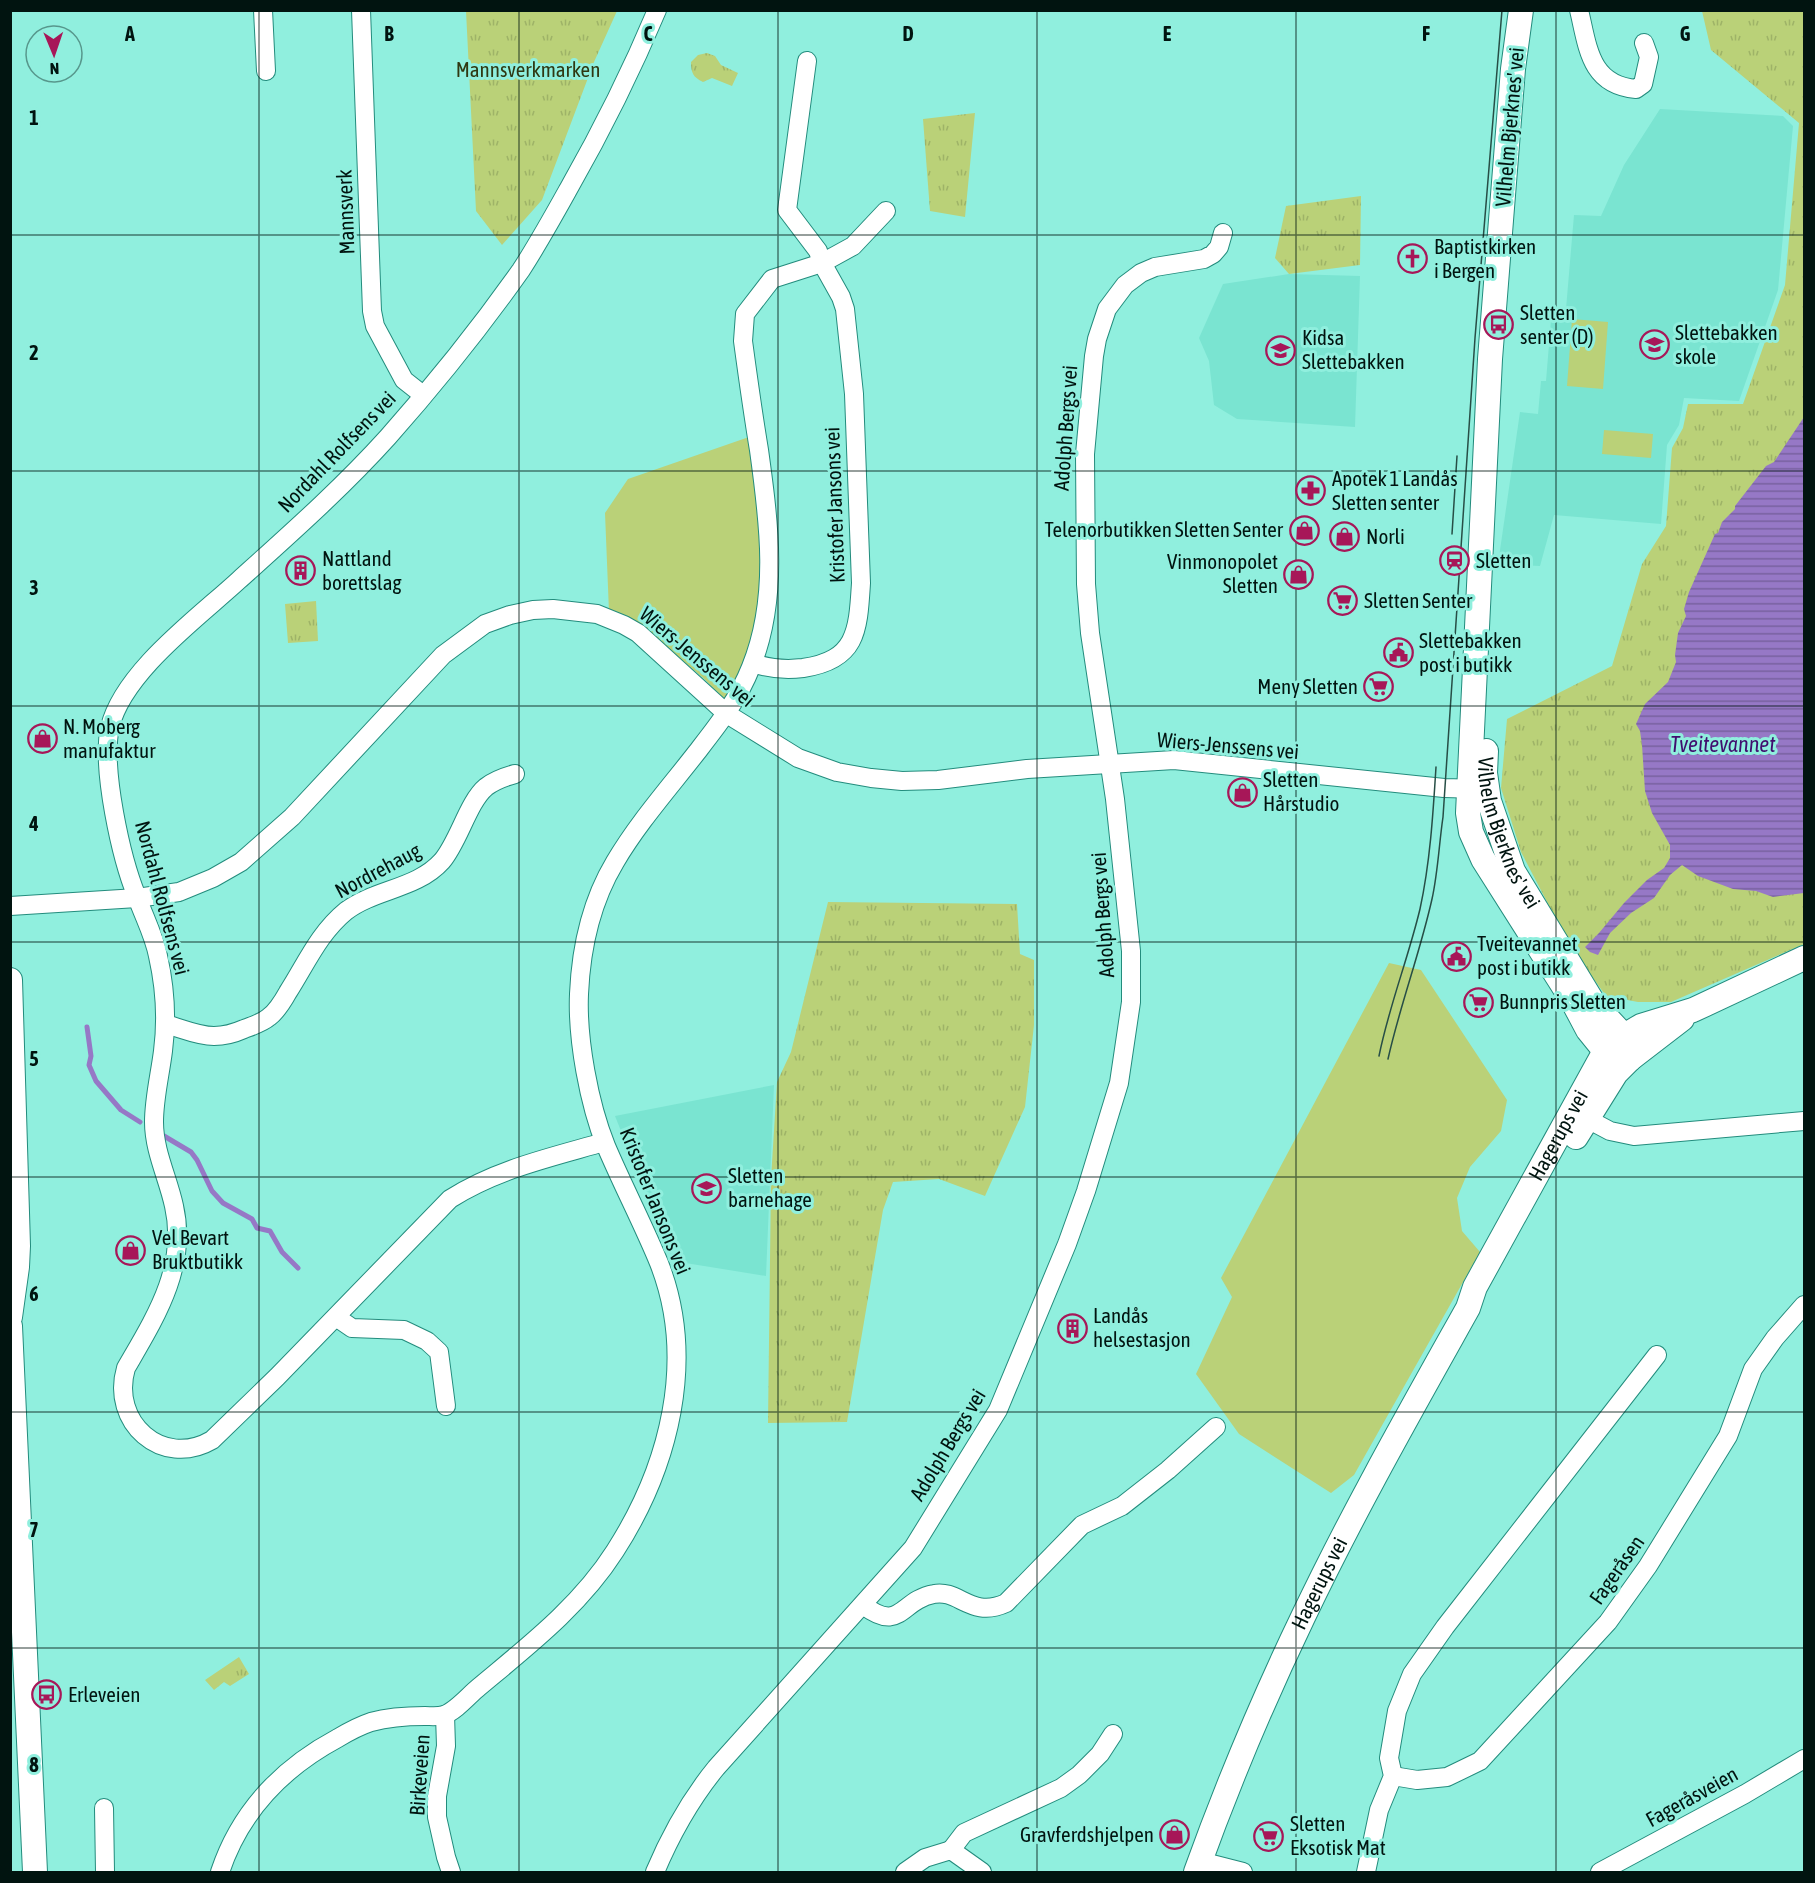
<svg xmlns="http://www.w3.org/2000/svg" width="1815" height="1883" viewBox="0 0 1815 1883" font-family="'Asap Condensed',sans-serif">
	<defs>
		<pattern id="park-tufts" width="24" height="20" patternUnits="userSpaceOnUse" patternTransform="scale(1.5)"><rect width="24" height="20" fill="#bad178"/><path d="M3 7l-1-3M5 7V3M7 7l1-3M15 17l-1-3M17 17v-4M19 17l1-3" fill="none" stroke="#9eb367"/></pattern>
		<pattern id="water-rules" width="6" height="5" patternUnits="userSpaceOnUse" patternTransform="scale(1.5)"><rect width="6" height="5" fill="#9678c6"/><path d="M0 2.5h6" fill="none" stroke="#78619f"/></pattern>
	</defs>
	<rect width="100%" height="100%" fill="#90efde"/>
	<!-- built -->
	<g fill="#7ae4d1">
		<path d="M1660 109 1783 116 1793 126 1778 290 1739 401 1684 398 1679 425 1667 445 1661 524 1554 515 1540 566 1498 564 1520 412 1538 414 1541 381H1546L1552 308 1566 309 1574 215 1601 216 1624 165Z"/>
		<path d="M1289 274 1360 276 1355 427 1237 419 1214 405 1209 361 1199 338 1223 284Z"/>
		<path d="M774 1085 766 1276 673 1261 615 1116Z"/>
	</g>
	<!-- grass -->
	<g fill="#bad178">
		<path d="M1572 319 1608 322 1603 389 1567 386Z"/>
		<path d="M1604 430 1653 434 1651 458 1602 454Z"/>
		<path d="M749 437 759 497 763 569 753 636 728 702 702 677 645 629 609 612 605 513 628 479Z"/>
		<path d="M1389 963 1421 970 1507 1100 1501 1131 1470 1167 1457 1198 1462 1231 1480 1252 1354 1475 1331 1493 1239 1434 1196 1374 1232 1297 1221 1278Z"/>
	</g>
	<!-- park -->
	<g fill="url(#park-tufts)">
		<path d="M466 11H617L594 62 542 200 502 245 476 211Z"/>
		<path d="M1702 11H1804V944L1671 1002H1638L1606 996 1570 946 1521 852 1501 788 1507 719 1612 666 1642 564 1666 526 1672 448 1683 428 1688 404H1743L1785 285 1799 123 1711 50Z"/>
		<path d="M707 53 715 56 721 65 738 73 732 86 712 78 703 82C693 77 691 73 691 62L698 55Z"/>
		<path d="M975 113 965 217 930 211 923 119Z"/>
		<path d="M1361 196 1360 265 1289 274 1275 258 1286 206Z"/>
		<path d="M316 601 318 641 288 643 285 604Z"/>
		<path d="M828 902 1017 904 1020 954 1034 960V1025L1025 1107 985 1196 939 1179 893 1182 883 1210 847 1422 768 1423 771 1179 777 1082 791 1052Z"/>
		<path d="M239 1657 249 1674 230 1686 224 1682 214 1690 205 1680Z"/>
	</g>
	<!-- water -->
	<path fill="url(#water-rules)" d="M1804 417V893L1773 897 1756 891 1733 889 1698 876 1682 865 1670 875 1654 898 1631 913 1610 933 1598 955 1590 952 1585 947 1599 933 1624 903 1647 880 1664 868 1670 858V845L1652 813 1645 791 1642 745 1640 731 1636 724 1645 704 1668 682 1676 662 1675 655 1678 633 1686 616 1684 609 1689 592 1715 534 1718 533 1722 522 1735 509V506L1766 466 1774 462Z"/>
	<g fill="none" stroke-linecap="round" stroke-linejoin="round">
		<!-- stream -->
		<g stroke="#9678c6" stroke-width="5">
			<path d="M87 1027 91 1056 89 1065 96 1081 121 1110 140 1122"/>
			<path d="M164 1136 191 1152 197 1160 212 1191 223 1203 252 1219 257 1228 270 1231 282 1252 298 1268"/>
		</g>
		<defs>
			<g id="minor">
				<path d="M263 10 266 71"/>
				<path d="M361 10 372 311 375 326 404 380 423 395"/>
				<path d="M1579 10C1588 48 1590 85 1636 89L1643 84 1649 57 1644 43"/>
				<path d="M753 663C770 669 786 670 803 668 857 660 858 631 861 583L854 394 845 309 841 297 822 263 818 251 787 210 807 61"/>
				<path d="M10 906 137 898 179 892 213 878 241 862 292 817 443 655 485 624 510 615 533 610 553 609 597 614 624 625 638 633 727 714 798 758 837 772 871 778 902 781 938 780 1027 769 1174 760 1444 788 1481 789"/>
				<path d="M165 1024C181 1028 197 1036 214 1036 224 1036 235 1033 244 1029 252 1026 262 1023 269 1017 277 1011 283 1001 288 992 306 964 319 933 346 911 375 889 417 889 442 861 459 841 468 802 486 787 495 780 504 777 515 774"/>
				<path d="M1578 1114 1610 1131 1634 1136 1804 1121"/>
				<path d="M604 1142C552 1157 497 1169 450 1199L277 1377 212 1440C162 1469 110 1422 126 1368 155 1318 188 1267 174 1206 168 1178 154 1151 154 1122 154 1098 160 1075 163 1051 167 1020 165 987 158 956 154 935 144 917 137 897 121 858 101 768 110 727 123 672 199 617 239 580 290 534 342 488 388 437 435 384 480 328 521 270 538 244 554 215 569 188 602 130 631 72 657 10"/>
				<path d="M336 1317 352 1328 404 1330 427 1341 439 1352 446 1406"/>
				<path d="M863 1605C901 1634 900 1600 934 1594 959 1589 971 1619 1006 1603L1082 1525 1122 1506 1168 1470 1216 1427"/>
				<path d="M445 1715 446 1746 437 1796V1817L446 1857 451 1872"/>
				<path d="M1393 1776 1417 1780 1447 1777 1480 1761 1608 1622 1648 1566 1728 1436 1753 1369 1775 1338 1804 1305"/>
				<path d="M104 1808 105 1872"/>
				<path d="M951 1850 964 1833 1061 1788 1079 1775 1100 1754 1113 1734"/>
				<path d="M1200 1861 1243 1872"/>
				<path d="M220 1872C240 1812 282 1768 338 1738 348 1732 359 1726 371 1722 389 1717 407 1716 425 1716 431 1716 438 1717 444 1715 456 1711 469 1695 479 1687 528 1646 580 1606 615 1551 669 1467 697 1360 659 1263 643 1224 623 1186 606 1146 589 1104 577 1039 579 994 581 948 591 902 615 862 638 823 669 788 697 752 718 725 738 700 751 667 779 598 769 522 759 450 753 414 748 378 743 341L745 314 772 279 822 263 853 246 886 211"/>
				<path d="M655 1872C671 1834 690 1800 716 1768L913 1548 998 1410 1067 1244 1086 1191 1119 1083 1131 1002V951L1115 799 1090 633 1086 584 1085 454 1094 356 1097 339 1107 309 1125 285 1141 273 1155 267 1204 259 1213 254 1219 247 1223 233"/>
				<path d="M905 1872 925 1858 951 1850 982 1872"/>
				<path d="M1366 1872 1379 1810 1393 1776 1389 1758 1397 1711 1412 1674 1445 1627 1657 1355"/>
				<path d="M1600 1872 1745 1794 1804 1759"/>
			</g>
			<g id="major">
				<path d="M1521 10 1513 69 1490 359 1468 813 1471 832 1483 859 1571 998 1588 1030 1605 1051 1630 1059"/>
				<path id="s1" d="M1486 751 1485 773 1489 801 1513 871 1594 1004 1624 1036 1628 1051"/>
				<path d="M10 980 18 1246 17 1267 10 1317"/>
				<path d="M1576 1137 1616 1073 1630 1059 1682 1019"/>
				<path d="M10 1326 35 1872"/>
				<path id="s2" d="M1196 1872C1227 1786 1263 1700 1303 1617 1353 1512 1411 1410 1468 1308L1475 1287 1605 1051 1624 1036 1641 1026 1693 1010 1804 958"/>
			</g>
		</defs>
		<!-- minor casing -->
		<use href="#minor" stroke="#238c7d" stroke-width="20"/>
		<!-- major casing -->
		<use href="#major" stroke="#238c7d" stroke-width="26"/>
		<!-- minor -->
		<use href="#minor" stroke="#fff" stroke-width="18"/>
		<!-- major -->
		<use href="#major" stroke="#fff" stroke-width="24"/>
		<!-- tram -->
		<g stroke="#274e46" stroke-width="1.5">
			<path d="M1452 534 1457 456"/>
			<path d="M1379 1056C1389 1006 1408 959 1420 909 1430 863 1433 815 1436 767"/>
			<path d="M1388 1059C1400 1005 1420 953 1432 899 1438 872 1439 844 1443 817L1475 338 1502 10"/>
		</g>
	</g>
	<!-- grid -->
	<path fill="none" stroke="#011410" stroke-width="1.5" stroke-opacity="0.55" d="M259 10V1872M519 10V1872M778 10V1872M1037 10V1872M1296 10V1872M1556 10V1872M10 235H1804M10 471H1804M10 706H1804M10 942H1804M10 1177H1804M10 1412H1804M10 1648H1804"/>
	<!-- icons -->
	<defs>
		<symbol id="church-ring" viewBox="-11 -11 22 22"><circle r="9.5" fill="#90efde" stroke="#a71758" stroke-width="1.5"/><path d="M-1.2-6h2.4v3.5h3.3v2.4h-3.3V6h-2.4V-.1h-3.3v-2.4h3.3Z" fill="#a71758"/></symbol>
		<symbol id="bus-ring" viewBox="-11 -11 22 22"><circle r="9.5" fill="#90efde" stroke="#a71758" stroke-width="1.5"/><path d="M-5-6H5V4H4V6H2V4H-2V6H-4V4H-5ZM-3.5-4V0h7V-4ZM-3.5 1.2v1.5H-2V1.2ZM2 1.2v1.5H3.5V1.2Z" fill="#a71758"/></symbol>
		<symbol id="school-ring" viewBox="-11 -11 22 22"><circle r="9.5" fill="#90efde" stroke="#a71758" stroke-width="1.5"/><path d="M0-5L7-2L0 1L-7-2ZM-4 1L0 2.5L4 1V4Q0 6-4 4Z" fill="#a71758"/></symbol>
		<symbol id="pharmacy-ring" viewBox="-11 -11 22 22"><circle r="9.5" fill="#90efde" stroke="#a71758" stroke-width="1.5"/><path d="M-2-6h4v4h4v4h-4v4h-4v-4h-4v-4h4Z" fill="#a71758"/></symbol>
		<symbol id="shop-ring" viewBox="-11 -11 22 22"><circle r="9.5" fill="#90efde" stroke="#a71758" stroke-width="1.5"/><path d="M-5-2.5h2.3a2.7 3.5 0 0 1 5.4 0H5L5.5 6h-11ZM-1.5-2.5h3a1.5 2.3 0 0 0-3 0Z" fill="#a71758"/></symbol>
		<symbol id="station-ring" viewBox="-11 -11 22 22"><circle r="9.5" fill="#90efde" stroke="#a71758" stroke-width="1.5"/><path d="M-3-6H3Q5-6 5-4V2Q5 4 3 4L4.5 6H3L1.5 4h-3L-3 6H-4.5L-3 4Q-5 4-5 2V-4Q-5-6-3-6ZM-3.5-4v3h7v-3ZM-3.5 1v1.5H-2V1ZM2 1v1.5H3.5V1Z" fill="#a71758"/></symbol>
		<symbol id="building-ring" viewBox="-11 -11 22 22"><circle r="9.5" fill="#90efde" stroke="#a71758" stroke-width="1.5"/><path d="M-4-6H4V6H1V3H-1V6H-4ZM-2.5-4.3h1.7v1.8h-1.7ZM.8-4.3h1.7v1.8H.8ZM-2.5-1h1.7V.8h-1.7ZM.8-1h1.7V.8H.8Z" fill="#a71758"/></symbol>
		<symbol id="supermarket-ring" viewBox="-11 -11 22 22"><circle r="9.5" fill="#90efde" stroke="#a71758" stroke-width="1.5"/><path d="M-6-5.5h2.5l.6 2H6L4.5 2H-2.5L-4.4-4H-6ZM-1.5 3.2a1.3 1.3 0 1 0 .1 0ZM3 3.2a1.3 1.3 0 1 0 .1 0Z" fill="#a71758"/></symbol>
		<symbol id="civic-ring" viewBox="-11 -11 22 22"><circle r="9.5" fill="#90efde" stroke="#a71758" stroke-width="1.5"/><path d="M-.6-6.5H3V-4.5H.6V-3L4-1V1h2V6H-6V1h2V-1L-.6-3ZM-1.2 2.5V6h2.4V2.5Z" fill="#a71758"/></symbol>
	</defs>
	<g fill-rule="evenodd">
		<use href="#church-ring" x="1396" y="242" width="33" height="33"/>
		<use href="#bus-ring" x="1482" y="308" width="33" height="33"/>
		<use href="#school-ring" x="1638" y="328" width="33" height="33"/>
		<use href="#school-ring" x="1264" y="334" width="33" height="33"/>
		<use href="#pharmacy-ring" x="1294" y="474" width="33" height="33"/>
		<use href="#shop-ring" x="1288" y="514" width="33" height="33"/>
		<use href="#shop-ring" x="1328" y="520" width="33" height="33"/>
		<use href="#station-ring" x="1438" y="544" width="33" height="33"/>
		<use href="#building-ring" x="284" y="554" width="33" height="33"/>
		<use href="#shop-ring" x="1282" y="558" width="33" height="33"/>
		<use href="#supermarket-ring" x="1326" y="584" width="33" height="33"/>
		<use href="#civic-ring" x="1382" y="636" width="33" height="33"/>
		<use href="#supermarket-ring" x="1362" y="670" width="33" height="33"/>
		<use href="#shop-ring" x="26" y="722" width="33" height="33"/>
		<use href="#shop-ring" x="1226" y="776" width="33" height="33"/>
		<use href="#civic-ring" x="1440" y="940" width="33" height="33"/>
		<use href="#supermarket-ring" x="1462" y="986" width="33" height="33"/>
		<use href="#school-ring" x="690" y="1172" width="33" height="33"/>
		<use href="#shop-ring" x="114" y="1234" width="33" height="33"/>
		<use href="#building-ring" x="1056" y="1312" width="33" height="33"/>
		<use href="#bus-ring" x="30" y="1678" width="33" height="33"/>
		<use href="#shop-ring" x="1158" y="1818" width="33" height="33"/>
		<use href="#supermarket-ring" x="1252" y="1820" width="33" height="33"/>
	</g>
	<g text-anchor="middle" stroke-width="6" stroke-linejoin="round" paint-order="stroke">
		<!-- park labels -->
		<g font-size="21" fill="#2f3812" stroke="#90efde">
			<text x="528" y="77">Mannsverkmarken</text>
		</g>
		<!-- street labels -->
		<g font-size="21" fill="#011410" stroke="#90efde">
			<text transform="translate(1510 127) rotate(-85)" y="7">Vilhelm Bjerknes' vei</text>
			<text transform="translate(346 212) rotate(-92)" y="7">Mannsverk</text>
			<text transform="translate(1066 428) rotate(-86)" y="7">Adolph Bergs vei</text>
			<text transform="translate(337 452) rotate(-46)" y="7">Nordahl Rolfsens vei</text>
			<text transform="translate(835 505) rotate(-92)" y="7">Kristofer Jansons vei</text>
			<text transform="translate(697 657) rotate(40)" y="7">Wiers-Jenssens vei</text>
			<text transform="translate(1228 746) rotate(5)" y="7">Wiers-Jenssens vei</text>
			<text dy="7" stroke="none"><textPath href="#s1" startOffset="86">Vilhelm Bjerknes' vei</textPath></text>
			<text transform="translate(378 871) rotate(-28)" y="7">Nordrehaug</text>
			<text transform="translate(162 898) rotate(75)" y="7">Nordahl Rolfsens vei</text>
			<text transform="translate(1103 915) rotate(-94)" y="7">Adolph Bergs vei</text>
			<text dy="7" stroke="none"><textPath href="#s2" startOffset="822">Hagerups vei</textPath></text>
			<text transform="translate(655 1201) rotate(68)" y="7">Kristofer Jansons vei</text>
			<text transform="translate(948 1445) rotate(-59)" y="7">Adolph Bergs vei</text>
			<text transform="translate(1617 1570) rotate(-55)" y="7">Fageråsen</text>
			<text dy="7" stroke="none"><textPath href="#s2" startOffset="314">Hagerups vei</textPath></text>
			<text transform="translate(420 1775) rotate(-86)" y="7">Birkeveien</text>
			<text transform="translate(1692 1797) rotate(-29)" y="7">Fageråsveien</text>
		</g>
		<!-- poi labels -->
		<g font-size="21" fill="#011410" stroke="#90efde" text-anchor="start">
			<text x="1434" y="254">Baptistkirken<tspan x="1434" dy="24">i Bergen</tspan></text>
			<text x="1520" y="320">Sletten<tspan x="1520" dy="24">senter (D)</tspan></text>
			<text x="1675" y="340">Slettebakken<tspan x="1675" dy="24">skole</tspan></text>
			<text x="1302" y="345">Kidsa<tspan x="1302" dy="24">Slettebakken</tspan></text>
			<text x="1332" y="486">Apotek 1 Landås<tspan x="1332" dy="24">Sletten senter</tspan></text>
			<text x="1283" y="537" text-anchor="end">Telenorbutikken Sletten Senter</text>
			<text x="1366" y="544">Norli</text>
			<text x="322" y="566">Nattland<tspan x="322" dy="24">borettslag</tspan></text>
			<text x="1476" y="568">Sletten</text>
			<text x="1278" y="569" text-anchor="end">Vinmonopolet<tspan x="1278" dy="24">Sletten</tspan></text>
			<text x="1364" y="608">Sletten Senter</text>
			<text x="1419" y="648">Slettebakken<tspan x="1419" dy="24">post i butikk</tspan></text>
			<text x="1358" y="694" text-anchor="end">Meny Sletten</text>
			<text x="63" y="734">N. Moberg<tspan x="63" dy="24">manufaktur</tspan></text>
			<text x="1263" y="787">Sletten<tspan x="1263" dy="24">Hårstudio</tspan></text>
			<text x="1477" y="951">Tveitevannet<tspan x="1477" dy="24">post i butikk</tspan></text>
			<text x="1499" y="1009">Bunnpris Sletten</text>
			<text x="728" y="1183">Sletten<tspan x="728" dy="24">barnehage</tspan></text>
			<text x="152" y="1245">Vel Bevart<tspan x="152" dy="24">Bruktbutikk</tspan></text>
			<text x="1093" y="1323">Landås<tspan x="1093" dy="24">helsestasjon</tspan></text>
			<text x="68" y="1702">Erleveien</text>
			<text x="1290" y="1831">Sletten<tspan x="1290" dy="24">Eksotisk Mat</tspan></text>
			<text x="1154" y="1842" text-anchor="end">Gravferdshjelpen</text>
		</g>
		<!-- water labels -->
		<g font-size="22" font-style="italic" fill="#400e6e" stroke="#90efde">
			<text x="1723" y="752">Tveitevannet</text>
		</g>
	</g>
	<g font-size="20" text-anchor="middle" font-weight="bold" fill="#011410" stroke="#90efde" stroke-width="6" stroke-linejoin="round" paint-order="stroke">
		<text x="130" y="41">A</text>
		<text x="389" y="41">B</text>
		<text x="648" y="41">C</text>
		<text x="908" y="41">D</text>
		<text x="1167" y="41">E</text>
		<text x="1426" y="41">F</text>
		<text x="1685" y="41">G</text>
		<text x="34" y="125">1</text>
		<text x="34" y="360">2</text>
		<text x="34" y="595">3</text>
		<text x="34" y="831">4</text>
		<text x="34" y="1066">5</text>
		<text x="34" y="1301">6</text>
		<text x="34" y="1537">7</text>
		<text x="34" y="1772">8</text>
	</g>
	<!-- border -->
	<rect width="1815" height="1883" fill="none" stroke="#011410" stroke-width="24"/>
	<!-- north arrow -->
	<g transform="translate(54 54) rotate(178)"><circle r="28" fill="#90efde" stroke="#57978c" stroke-width="1.5"/>
	<path d="M0-4.5L10 22L0 15L-10 22Z" fill="#a71758"/>
	<text y="-9" font-size="16" font-weight="bold" text-anchor="middle" fill="#011410">N</text>
	</g>
</svg>
